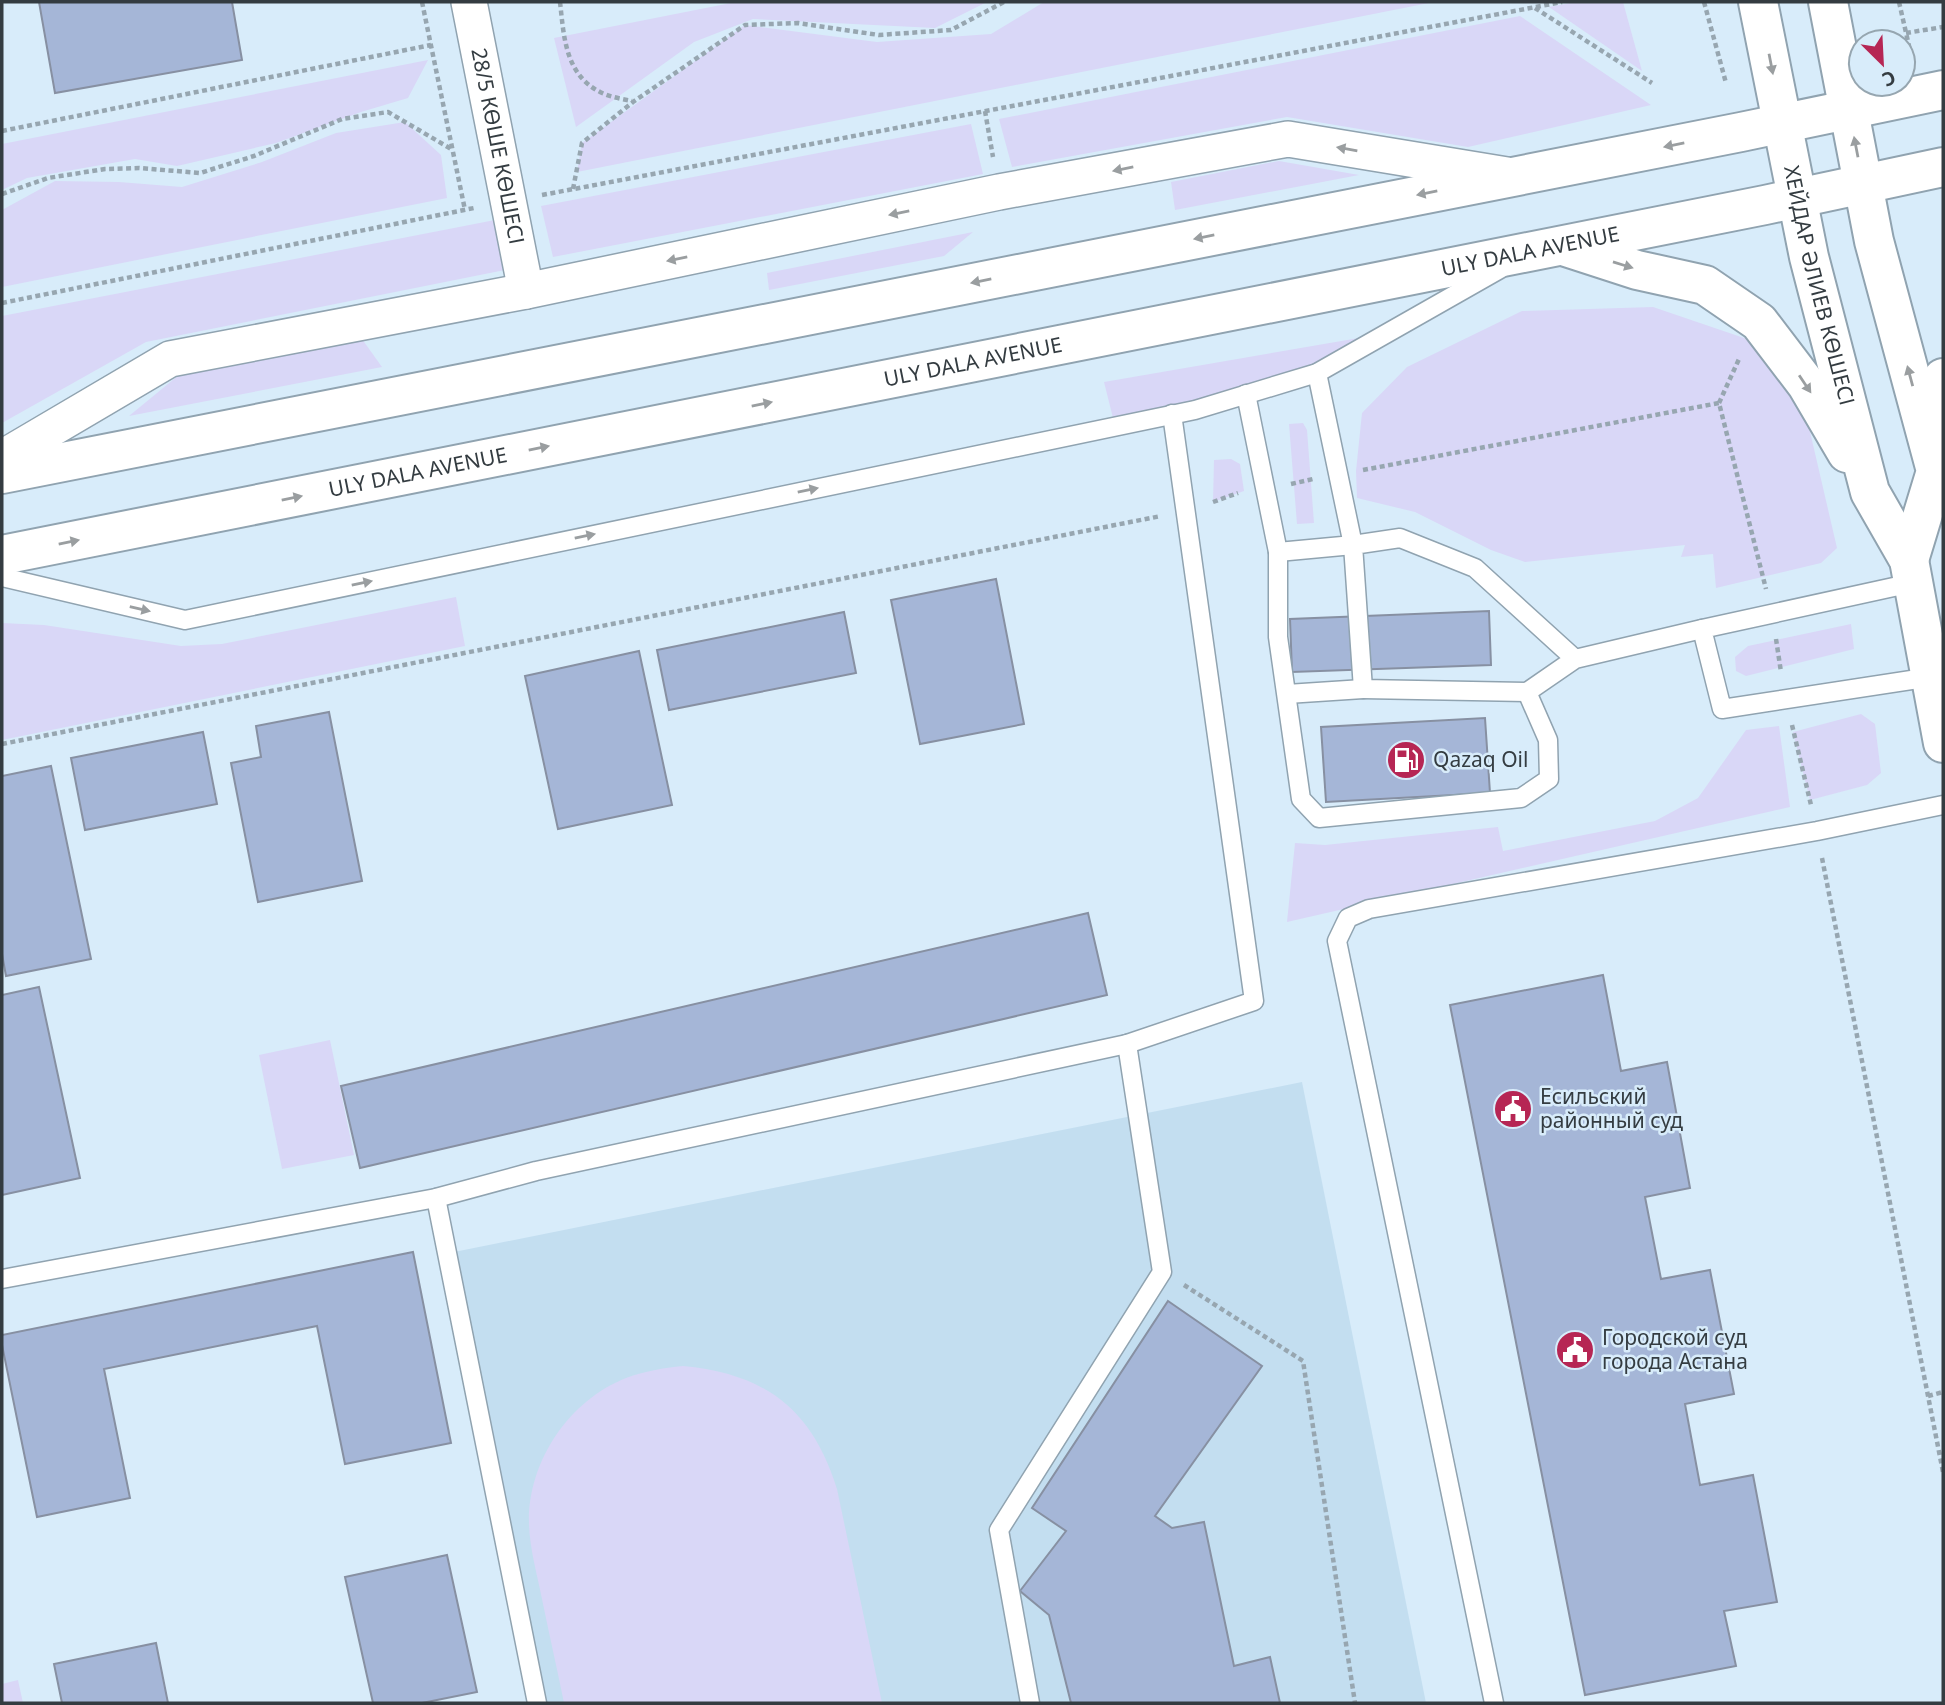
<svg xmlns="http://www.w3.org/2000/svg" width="1945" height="1705" viewBox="0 0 1945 1705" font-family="'Noto Sans',sans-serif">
	<rect width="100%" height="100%" fill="#d8ecfa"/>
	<!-- built -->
	<path fill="#c3def0" d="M1302 1082 1426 1703H545L454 1252Z"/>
	<!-- green -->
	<g fill="#d9d7f7">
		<path d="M736 2H987L935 28 753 19 694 42 576 127 554 38Z"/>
		<path d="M1044 2H1434L577 172 582 143 745 25 877 42 991 34Z"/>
		<path d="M1576 2H1623L1642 71 1549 7Z"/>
		<path d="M1520 16 1651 105 1468 147 1287 117 1012 167 999 119Z"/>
		<path d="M428 60 408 98 361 112 276 143 177 166 135 159 27 178 2 190V144Z"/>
		<path d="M405 122 441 155 447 198 2 287V210L55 181 119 182 182 187 262 162 336 133Z"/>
		<path d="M971 124 983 174 553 257 541 206Z"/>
		<path d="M1279 161 1359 175 1175 210 1171 182Z"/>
		<path d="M495 220 505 270 146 342 2 423V316Z"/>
		<path d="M973 232 944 256 769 290 767 273Z"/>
		<path d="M1653 307 1747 339 1769 352 1808 423 1837 548 1821 563 1716 588 1713 554 1681 557 1685 545 1525 562 1491 550 1415 512 1357 498 1356 471 1362 413 1407 367 1522 311Z"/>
		<path d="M1388 333 1317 373 1115 426 1104 382Z"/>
		<path d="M362 339 382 367 129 416 185 370Z"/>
		<path d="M1303 423 1307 430 1314 523 1297 524 1289 424Z"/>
		<path d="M1231 459 1240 464 1244 491 1213 502 1214 460Z"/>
		<path d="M456 597 465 646 2 740V623L44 625 181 646 222 644Z"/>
		<path d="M1851 624 1854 649 1746 676 1736 671 1735 657 1748 646Z"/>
		<path d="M1861 714 1875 724 1881 773 1867 785 1810 800 1793 732Z"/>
		<path d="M1779 726 1790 807 1287 922 1295 843 1325 845 1498 827 1503 851 1655 821 1698 798 1746 730Z"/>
		<path d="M330 1040 354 1155 282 1169 259 1055Z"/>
		<path d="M683 1366C766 1374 812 1409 837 1489L882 1703H564C557 1668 549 1634 542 1599 537 1574 530 1550 529 1525 527 1463 568 1401 626 1378 645 1371 663 1368 683 1366Z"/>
		<path d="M18 1680 23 1703H2V1684Z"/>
	</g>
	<!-- building -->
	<g fill="#a5b6d7" stroke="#8790a2" stroke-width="2">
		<path d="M39 2H232L242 60 55 93Z"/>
		<path d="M996 579 1024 724 920 744 891 600Z"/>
		<path d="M1489 611 1491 665 1292 672 1290 619Z"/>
		<path d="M844 612 856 673 669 710 657 650Z"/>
		<path d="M639 651 672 805 558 829 525 676Z"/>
		<path d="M329 712 362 881 258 902 231 763 261 757 256 726Z"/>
		<path d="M1485 718 1490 793 1326 802 1321 727Z"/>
		<path d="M203 732 217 804 85 830 71 758Z"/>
		<path d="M51 766 91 959 6 976 2 954V776Z"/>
		<path d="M1088 913 1107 995 360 1168 341 1086Z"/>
		<path d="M1603 975 1621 1071 1667 1062 1690 1188 1645 1197 1661 1279 1710 1270 1734 1394 1685 1404 1700 1485 1753 1475 1777 1602 1724 1611 1736 1666 1585 1695 1450 1005Z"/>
		<path d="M39 987 80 1178 2 1195V995Z"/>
		<path d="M413 1252 451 1443 345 1464 317 1326 104 1369 130 1498 37 1517 2 1345V1335Z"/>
		<path d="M1168 1301 1262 1366 1155 1516 1172 1528 1204 1522 1234 1666 1270 1657 1280 1703H1071L1049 1615 1020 1591 1066 1531 1032 1508Z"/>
		<path d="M447 1555 477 1692 422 1703H373L345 1577Z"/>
		<path d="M156 1643 168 1703H62L54 1664Z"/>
	</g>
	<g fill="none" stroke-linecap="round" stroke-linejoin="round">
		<defs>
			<g id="lane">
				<path d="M1246 394 1278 552 1353 545 1317 373"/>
				<path d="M1278 552V637L1301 799 1319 818 1521 798 1549 779 1548 740 1527 692"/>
				<path d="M2 577 185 620 1195 410 1317 373 1500 269"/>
				<path d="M1912 583 1702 629 1722 709 1931 677"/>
				<path d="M1575 659 1527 692 1363 689 1353 545 1400 538 1475 568 1575 659 1702 629"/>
				<path d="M1287 694 1363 689"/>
				<path d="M436 1198 537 1703"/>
				<path d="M2 1279 436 1198 536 1171 1127 1044 1254 1001 1172 414"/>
				<path d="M1030 1703 999 1530 1162 1272 1127 1044"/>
				<path d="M1494 1703 1337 941 1348 918 1369 909 1817 831 1943 805"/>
			</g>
			<g id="street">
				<path id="s1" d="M469 2 526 291"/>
				<path d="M2 458 170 359 526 291 999 192 1288 139 1507 175"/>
			</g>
			<g id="secondary">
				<path id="s2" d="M1758 2 1809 257 1870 492 1909 560 1943 743"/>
				<path d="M1828 2 1874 241 1936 471 1909 560"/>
				<path d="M1563 246 1637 270 1705 285 1759 322 1807 385 1847 453"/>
				<path d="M1938 444 1943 378"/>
				<path d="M2 474 1741 132 1943 90"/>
				<path id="s3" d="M2 555 1765 205 1943 167"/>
			</g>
		</defs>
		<!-- lane casing -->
		<use href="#lane" stroke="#90a3b0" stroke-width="21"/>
		<!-- street casing -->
		<use href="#street" stroke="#90a3b0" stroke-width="38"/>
		<!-- secondary casing -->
		<use href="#secondary" stroke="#90a3b0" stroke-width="42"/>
		<!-- path -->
		<g stroke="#97a6b0" stroke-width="4.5" stroke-dasharray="5 3.5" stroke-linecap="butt">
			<path d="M422 2 465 210"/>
			<path d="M560 2C564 37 565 74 600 92 610 97 622 99 632 101"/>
			<path d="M1704 2 1726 83"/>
			<path d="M1899 2 1912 59"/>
			<path d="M1535 8 1652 83"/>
			<path d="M1906 33 1943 27"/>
			<path d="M985 111 993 157"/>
			<path d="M2 131 431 45"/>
			<path d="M573 189 582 143 633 102 745 25 798 23 879 35 951 30 1004 2"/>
			<path d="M2 194 48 178 105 169 139 168 200 173 254 156 342 119 388 112 453 150"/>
			<path d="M542 195 1562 2"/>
			<path d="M2 303 474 208"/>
			<path d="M1719 403 1739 359"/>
			<path d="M1363 470 1719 403 1766 589"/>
			<path d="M1291 484 1313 479"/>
			<path d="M1213 502 1238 493"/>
			<path d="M1776 639 1781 672"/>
			<path d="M1792 725 1811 805"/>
			<path d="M2 744 1161 516"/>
			<path d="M1822 858 1943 1472"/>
			<path d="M1184 1285 1303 1361 1355 1703"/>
			<path d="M1928 1396 1943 1392"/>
		</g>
		<!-- lane -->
		<use href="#lane" stroke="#fff" stroke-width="18"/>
		<!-- street -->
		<use href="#street" stroke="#fff" stroke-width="35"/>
		<!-- secondary -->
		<use href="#secondary" stroke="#fff" stroke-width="38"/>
	</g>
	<!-- one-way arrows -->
	<defs><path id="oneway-solid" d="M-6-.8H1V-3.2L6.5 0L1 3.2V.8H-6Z" transform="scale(1.75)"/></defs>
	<g fill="#9a9ea0">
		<use href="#oneway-solid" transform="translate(1771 64) rotate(79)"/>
		<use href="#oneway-solid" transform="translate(1674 145) rotate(169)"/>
		<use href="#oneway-solid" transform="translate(1856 147) rotate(-101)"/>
		<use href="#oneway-solid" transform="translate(1347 149) rotate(-170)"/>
		<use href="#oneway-solid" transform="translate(1123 169) rotate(169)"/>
		<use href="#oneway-solid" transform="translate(1427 193) rotate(169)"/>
		<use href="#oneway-solid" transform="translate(899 213) rotate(168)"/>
		<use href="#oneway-solid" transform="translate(1204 237) rotate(169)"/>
		<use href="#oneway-solid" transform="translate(677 259) rotate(168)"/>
		<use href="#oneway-solid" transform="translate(1623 265) rotate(17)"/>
		<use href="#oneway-solid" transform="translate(981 281) rotate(169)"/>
		<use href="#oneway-solid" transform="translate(1910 376) rotate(-105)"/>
		<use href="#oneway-solid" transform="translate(1805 384) rotate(56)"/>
		<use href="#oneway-solid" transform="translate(762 404) rotate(-11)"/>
		<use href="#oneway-solid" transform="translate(539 448) rotate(-11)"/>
		<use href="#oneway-solid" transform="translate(808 490) rotate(-12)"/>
		<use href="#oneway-solid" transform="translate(292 498) rotate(-11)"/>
		<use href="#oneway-solid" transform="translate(585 536) rotate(-12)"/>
		<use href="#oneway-solid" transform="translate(69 542) rotate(-11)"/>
		<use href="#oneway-solid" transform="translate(362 583) rotate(-12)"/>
		<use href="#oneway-solid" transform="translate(140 609) rotate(13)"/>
	</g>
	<!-- icons -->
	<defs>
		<symbol id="fuel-disc" viewBox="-11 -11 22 22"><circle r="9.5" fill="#b62654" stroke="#d8ecfa"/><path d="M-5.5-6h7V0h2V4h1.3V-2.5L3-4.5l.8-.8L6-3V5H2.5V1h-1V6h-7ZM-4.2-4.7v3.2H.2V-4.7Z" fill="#fff"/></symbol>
		<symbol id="civic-disc" viewBox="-11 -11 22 22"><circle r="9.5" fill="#b62654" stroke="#d8ecfa"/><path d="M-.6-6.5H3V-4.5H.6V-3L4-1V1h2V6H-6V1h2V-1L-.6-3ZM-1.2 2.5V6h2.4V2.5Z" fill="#fff"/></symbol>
	</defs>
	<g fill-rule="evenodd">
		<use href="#fuel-disc" x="1384" y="738" width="44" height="44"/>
		<use href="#civic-disc" x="1491" y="1087" width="44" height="44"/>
		<use href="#civic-disc" x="1553" y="1328" width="44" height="44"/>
	</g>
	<g text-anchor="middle" stroke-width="5" stroke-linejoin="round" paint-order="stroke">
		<!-- street labels -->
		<g font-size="21" fill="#343c41" stroke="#d8ecfa">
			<text dy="7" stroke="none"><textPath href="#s1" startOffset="147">28/5 КӨШЕ КӨШЕСІ</textPath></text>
			<text dy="7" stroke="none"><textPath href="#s3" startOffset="1558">ULY DALA AVENUE</textPath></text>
			<text dy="7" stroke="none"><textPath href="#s2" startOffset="290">ХЕЙДАР ӘЛИЕВ КӨШЕСІ</textPath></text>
			<text dy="7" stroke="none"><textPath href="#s3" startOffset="990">ULY DALA AVENUE</textPath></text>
			<text dy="7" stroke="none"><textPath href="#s3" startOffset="424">ULY DALA AVENUE</textPath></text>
		</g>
		<!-- poi labels -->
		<g font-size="21" fill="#343c41" stroke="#d8ecfa" text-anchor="start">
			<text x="1433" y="767">Qazaq Oil</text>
			<text x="1540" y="1104">Есильский<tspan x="1540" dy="24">районный суд</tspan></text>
			<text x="1602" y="1345">Городской суд<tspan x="1602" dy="24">города Астана</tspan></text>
		</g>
	</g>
	<!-- border -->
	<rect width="1945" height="1705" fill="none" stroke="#343c41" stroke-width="7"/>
	<!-- north arrow -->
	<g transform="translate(1882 63) rotate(156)"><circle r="33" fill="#d8ecfa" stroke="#96a6b0" stroke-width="2"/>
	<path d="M0-5L12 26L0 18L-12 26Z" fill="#b62654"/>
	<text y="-10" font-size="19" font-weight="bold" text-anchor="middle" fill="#343c41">С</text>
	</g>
</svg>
